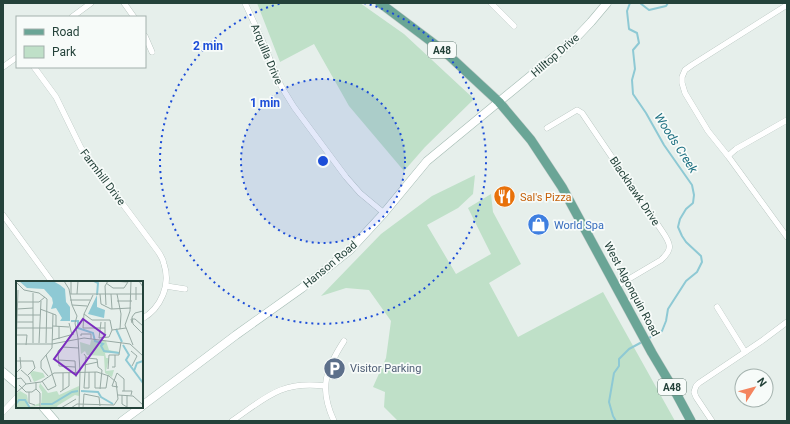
<svg xmlns="http://www.w3.org/2000/svg" width="790" height="424" viewBox="0 0 790 424" font-family="Roboto,sans-serif">
	<rect width="100%" height="100%" fill="#e6efeb"/>
	<!-- green -->
	<g fill="#bfe0c8">
		<path d="M257 3H360L404 34 474 99 425 147 404 171 349 106 314 44 280 62Z"/>
		<path d="M475 175 473 194 458 208 427 225 456 274 491 254 468 208 491 194 493 212 521 264 489 283 518 337 603 292 675 421H398L384 407 385 392 373 387 386 358 391 321 369 290 346 288 321 296 381 234 432 196Z"/>
	</g>
	<g fill="none" stroke-linecap="round" stroke-linejoin="round">
		<!-- stream -->
		<g stroke="#8ec9d4" stroke-width="2">
			<path d="M630 3 627 11 629 29 637 33 639 43 633 50 635 69 632 80 633 94 646 113 664 145 692 185 694 195 693 203 686 209 680 219 678 227 682 236 686 242 701 256 702 262 697 272 686 281 668 309 666 321 662 331 647 339"/>
			<path d="M640 3 649 10 666 6 668 3"/>
			<path d="M616 421 613 416 609 402 614 373 619 366V359L629 349 642 342"/>
		</g>
		<defs>
			<g id="street">
				<path d="M124 3 134 17"/>
				<path d="M245 3 262 40 281 86 294 107 346 177 360 193 384 213"/>
				<path d="M491 3 514 26"/>
				<path d="M787 5 692 65 685 70 682 77V83L685 93 708 131 728 156 787 237"/>
				<path d="M72 17 91 3"/>
				<path d="M145 36 152 52"/>
				<path d="M3 67 17 57"/>
				<path d="M34 67 56 97 81 148 157 250C160 254 163 259 164 264 171 285 161 308 142 319"/>
				<path d="M547 128 577 110 582 113 662 231C671 244 673 249 661 260L617 286"/>
				<path d="M728 156 736 149 787 120"/>
				<path d="M3 215 52 282"/>
				<path d="M166 286 185 289"/>
				<path d="M717 307 745 352"/>
				<path d="M3 412 17 397"/>
				<path d="M232 421C265 398 282 380 325 386"/>
				<path d="M334 421C319 389 325 370 344 341"/>
				<path d="M712 421 696 397 694 392 696 386 699 383 763 340 787 322"/>
			</g>
			<g id="secondary">
				<path d="M3 372 17 384"/>
				<path d="M142 406 236 335 302 288 350 250 384 213 427 161 574 40 591 22 607 3"/>
				<path d="M43 407 55 421"/>
				<path d="M122 421 141 407"/>
			</g>
			<path id="primary" d="M380 3 445 52 499 102 531 140 562 187 652 353 677 395 691 421"/>
		</defs>
		<!-- street casing -->
		<use href="#street" stroke="#a8b8b2" stroke-width="6"/>
		<!-- secondary casing -->
		<use href="#secondary" stroke="#a4bbb3" stroke-width="9"/>
		<!-- primary casing -->
		<use href="#primary" stroke="#c2cac8" stroke-width="10"/>
		<!-- street -->
		<use href="#street" stroke="#fff" stroke-width="5.5"/>
		<!-- secondary -->
		<use href="#secondary" stroke="#fff" stroke-width="8"/>
		<!-- primary -->
		<use href="#primary" stroke="#6aa596" stroke-width="9"/>
	</g>
	<!-- distance rings -->
	<circle cx="323" cy="161" r="82" fill="#1d4ed8" fill-opacity=".12"/>
	<g fill="none" stroke="#1d4ed8" stroke-width="2" stroke-dasharray="2 4">
		<circle cx="323" cy="161" r="82"/>
		<path d="M364 3A163 163 0 1 1 282 3"/>
	</g>
	<!-- icons -->
	<defs>
		<symbol id="restaurant-disc" viewBox="-11 -11 22 22"><circle r="9.5" fill="#e8710a" stroke="#f7fbf9"/><path d="M-5-6h1v4h1v-4h1v4h1v-4h1v5L-1.5 .5V6h-2V.5L-5-1ZM5-6V6H3V1.5H1.5Q1.5-4 5-6Z" fill="#fff"/></symbol>
		<symbol id="shop-disc" viewBox="-11 -11 22 22"><circle r="9.5" fill="#3f7fe0" stroke="#f7fbf9"/><path d="M-5-2.5h2.3a2.7 3.5 0 0 1 5.4 0H5L5.5 6h-11ZM-1.5-2.5h3a1.5 2.3 0 0 0-3 0Z" fill="#fff"/></symbol>
		<symbol id="parking-disc" viewBox="-11 -11 22 22"><circle r="9.5" fill="#5c6f8a" stroke="#f7fbf9"/><path d="M-3.5-5.5H1a3.5 3.5 0 0 1 0 7H-1V5.5H-3.5ZM-1-3.4V-.6H.8a1.4 1.4 0 0 0 0-2.8Z" fill="#fff"/></symbol>
	</defs>
	<g fill-rule="evenodd">
		<use href="#restaurant-disc" x="492" y="184" width="25" height="25"/>
		<use href="#shop-disc" x="526" y="212" width="25" height="25"/>
		<use href="#parking-disc" x="322" y="356" width="25" height="25"/>
	</g>
	<g text-anchor="middle" stroke-width="3.5" stroke-linejoin="round" paint-order="stroke">
		<!-- shield labels -->
		<g fill="#f7fbf9" stroke="#637a73" stroke-width="1">
			<rect x="428" y="42" width="28" height="16" rx="3"/>
			<rect x="658" y="379" width="28" height="16" rx="3"/>
		</g>
		<g font-size="10" font-weight="bold" fill="#24423a">
			<text x="442" y="54">A48</text>
			<text x="672" y="391">A48</text>
		</g>
		<!-- street labels -->
		<g font-size="11" fill="#24423a" stroke="#f7fbf9">
			<text transform="translate(267 54) rotate(67)" y="4">Arquilla Drive</text>
			<text transform="translate(555 55) rotate(-41)" y="4">Hilltop Drive</text>
			<text transform="translate(103 177) rotate(53)" y="4">Farmhill Drive</text>
			<text transform="translate(635 191) rotate(56)" y="4">Blackhawk Drive</text>
			<text transform="translate(330 264) rotate(-40)" y="4">Hanson Road</text>
			<text transform="translate(632 289) rotate(62)" y="4">West Algonquin Road</text>
		</g>
		<!-- food labels -->
		<g font-size="11" fill="#c56008" stroke="#f7fbf9" text-anchor="start">
			<text x="520" y="201">Sal's Pizza</text>
		</g>
		<!-- shop labels -->
		<g font-size="11" fill="#366cbe" stroke="#f7fbf9" text-anchor="start">
			<text x="554" y="229">World Spa</text>
		</g>
		<!-- service labels -->
		<g font-size="11" fill="#4e5e75" stroke="#f7fbf9" text-anchor="start">
			<text x="350" y="372">Visitor Parking</text>
		</g>
		<!-- water labels -->
		<g font-size="12" font-style="italic" fill="#1c6f80" stroke="#f7fbf9">
			<text transform="translate(676 143) rotate(57)" y="4">Woods Creek</text>
		</g>
	</g>
	<!-- overview -->
	<g transform="translate(16 281)">
		<rect width="127" height="127" fill="#e6efeb"/>
		<path d="M75 59 90 60 93 69 103 71 89 72 90 77H93L90 90 98 89 96 96 89 92 88 75 71 74 69 70 65 73 64 61 74 64ZM17 90 27 92 29 96 18 101 14 92ZM24 102 32 112 41 110 43 114 63 105V115L59 114 41 125 42 127H27L25 126 26 111 23 106ZM4 110 11 114 13 126 24 122V125L0 127V113Z" fill="#bfe0c8"/>
		<path d="M3 0H37L44 4 49 8 50 21 54 26V40H44L46 37 40 27 35 28 37 22 36 17 28 8 11 7ZM81 14V26L89 29 88 37 72 33Z" fill="#8ec9d4"/>
		<path fill="none" stroke="#8ec9d4" stroke-width="2" d="M78 0 82 2 81 14M55 40H62V47L77 52 79 60 87 63 85 65 88 70 103 72M100 48 106 61M107 64 113 74 110 79 127 102M118 90 121 82 127 80M65 110 82 111 85 116 97 123M0 123 3 119H9L14 127M25 123H36L56 111 62 110"/>
		<path fill="none" stroke="#98aaa4" stroke-width="1" d="M48 0 53 8 56 24 61 35 59 42 62 57M97 0 111 1M115 0 114 30 109 44 117 64M123 0 127 6V22M0 1 8 9 23 12 31 18 30 62M90 2 97 7H108L112 1M54 13H127M55 13V0M61 13 62 0M84 13 85 23 95 28 115 27M95 13 96 28M101 13 105 33 104 48M77 14 68 33 76 39H94L96 49 93 56 83 57 85 41M54 19H74M120 19V6M101 20H116M0 21H23L29 16M56 24 71 25M90 24 89 5 92 0M1 28 17 27M24 28 40 34V45M127 30 119 32 116 36 117 43 127 53M68 33 67 47H89M1 34H24M1 41H17M53 42 56 54M116 42 115 38H119L127 45M37 45 53 46M1 47H36M96 49 110 47M1 54H11L10 64M65 55V53H75V58M62 57 64 91M89 57V41M43 58V45M36 59 58 53M17 62V12M23 62 25 20M0 63H36L68 57 114 63 127 75M0 68 2 9M115 70 121 75 116 85M68 73 71 77 81 78 82 86 86 89 84 108M70 76 68 107H73V91M42 79 59 80 60 96M0 80H17L19 87 12 94M68 84 82 81M59 86 43 85 42 70 46 66 63 67M96 86H99V74M92 88 93 74H103L105 61M5 89 13 96 15 101M79 91V107H90L92 94M0 92 5 87 4 76M47 92V109M32 95 25 87V80L36 67 37 33M0 98 5 97 10 103M26 100 32 109 40 105 30 74M3 104 10 111H16L20 108V101M102 106 96 105 101 92 108 98V110M20 108 24 112V127M106 110H116L115 114M13 111V122L19 124M44 111 53 105V92M0 112 10 103 25 101 38 92 81 91 93 95 100 101 102 118 98 124 61 123 55 127M102 114 117 115 127 124M106 114V123L111 126V114M45 127 60 118M63 127 64 91M67 127 68 113 83 116 84 125"/>
		<path fill="#7b2cbf" fill-opacity="0.15" stroke="#7b2cbf" stroke-width="2" d="M67 38 89 54 60 94 38 78Z"/>
		<rect width="127" height="127" fill="none" stroke="#24423a" stroke-width="2"/>
	</g>
	<circle cx="323" cy="161" r="6" fill="#1d4ed8" stroke="#f7fbf9" stroke-width="2"/>
	<g font-size="12" text-anchor="middle" font-weight="bold" fill="#1d4ed8" stroke="#f7fbf9" stroke-width="3.5" stroke-linejoin="round" paint-order="stroke">
		<text x="208" y="50">2 min</text>
		<text x="265" y="107">1 min</text>
	</g>
	<!-- border -->
	<rect width="790" height="424" fill="none" stroke="#24423a" stroke-width="8"/>
	<!-- legend -->
	<rect x="16" y="16" width="130" height="52" fill="#f7fbf9" stroke="#a3b1ad"/>
	<rect x="24" y="29" width="20" height="6" fill="#6aa596" stroke="#a3b1ad"/>
	<text x="52" y="36" font-size="12" fill="#24423a">Road</text>
	<rect x="24" y="46" width="20" height="12" fill="#bfe0c8" stroke="#a3b1ad"/>
	<text x="52" y="56" font-size="12" fill="#24423a">Park</text>
	<!-- north arrow -->
	<g transform="translate(754 388) rotate(54)"><circle r="19" fill="#f7fbf9" stroke="#a3b1ad"/>
	<path d="M0-3L7 15L0 10L-7 15Z" fill="#f4845f"/>
	<text y="-6" font-size="11" font-weight="bold" text-anchor="middle" fill="#24423a">N</text>
	</g>
</svg>
